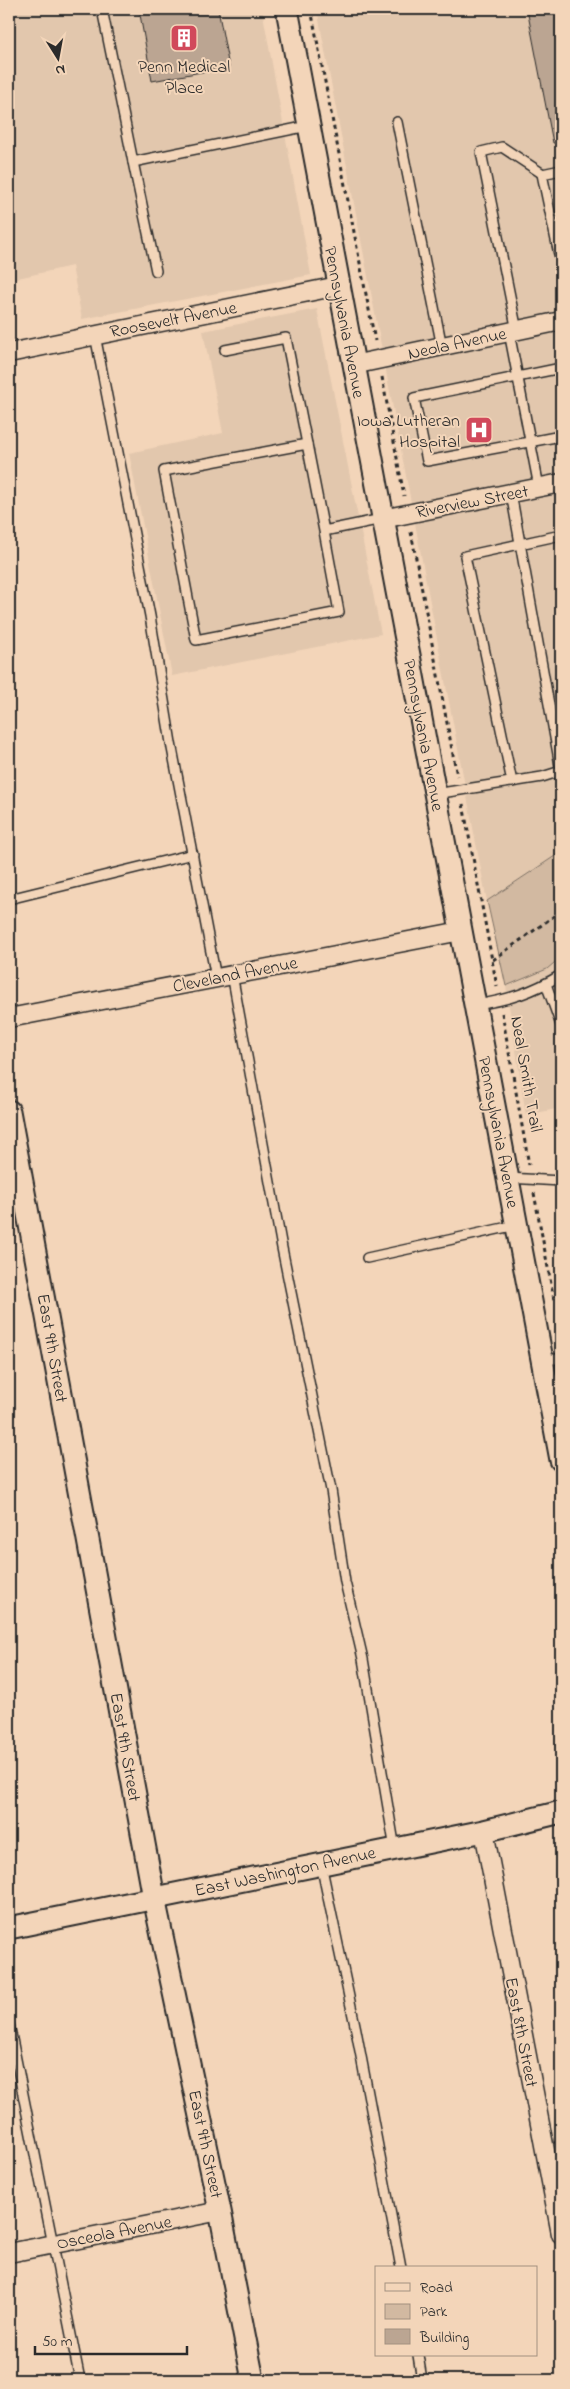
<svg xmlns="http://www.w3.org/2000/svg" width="570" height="2389" viewBox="0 0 570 2389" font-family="'Indie Flower',sans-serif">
	<rect width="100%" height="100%" fill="#f3d5b9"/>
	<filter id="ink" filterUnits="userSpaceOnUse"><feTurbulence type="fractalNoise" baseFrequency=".02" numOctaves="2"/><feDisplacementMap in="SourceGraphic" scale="10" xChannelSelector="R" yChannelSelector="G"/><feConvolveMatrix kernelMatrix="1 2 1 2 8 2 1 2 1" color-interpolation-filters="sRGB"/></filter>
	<g filter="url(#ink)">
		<!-- built -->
		<g fill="#e2c7ad">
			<path d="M9 9H262L311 275 82 319 72 266 9 280Z"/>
			<path d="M317 9H561V852L487 901Z"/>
			<path d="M317 309 381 634 172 676 129 453 223 433 203 331Z"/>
			<path d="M561 957V1108L526 1115 506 986 547 969Z"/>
		</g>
		<!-- green -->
		<path fill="#d2b9a1" stroke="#7e7266" d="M561 852V957L547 969 506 986 487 901Z"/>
		<!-- building -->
		<g fill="#bba592" stroke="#2b2b2b">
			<path d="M139 9H218L229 67 152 81Z"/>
			<path d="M527 9H561V142L553 143Z"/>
		</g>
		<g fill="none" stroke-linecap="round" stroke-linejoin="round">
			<defs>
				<g id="service">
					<path d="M102 9 133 162 308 126"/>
					<path d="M397 122 442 347"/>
					<path d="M133 162 156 271"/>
					<path d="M561 170 542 174 561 264"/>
					<path d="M517 331 481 152 502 147 543 174"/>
					<path d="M509 332 539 487"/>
					<path d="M95 335 150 616 171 743 216 978"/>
					<path d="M225 350 286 338 307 444"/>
					<path d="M561 368 414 398 427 461 561 436"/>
					<path d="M511 493 561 771"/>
					<path d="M324 531 307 444 164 471 196 640 339 612 324 531 382 519"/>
					<path d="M512 782 465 556 561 535"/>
					<path d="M435 794 542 777 561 771"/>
					<path d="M9 899 193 854"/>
					<path d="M232 974 282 1248 331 1490 345 1582 363 1659 395 1849"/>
					<path d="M546 984 561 1025"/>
					<path d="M476 1005C508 1000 533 992 561 975"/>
					<path d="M508 1178 561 1181"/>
					<path d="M367 1258 517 1225"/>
					<path d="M543 1359H561"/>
					<path d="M321 1864 356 2030 401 2268"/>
					<path d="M9 2024 80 2380"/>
					<path d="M418 2355 422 2380"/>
				</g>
				<g id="minor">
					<path d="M9 353 338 286"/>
					<path d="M353 365 561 321"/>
					<path d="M382 519 561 483"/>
					<path d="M9 1018 461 931"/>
					<path d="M484 1831 561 2234"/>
					<path d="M9 2253 220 2211"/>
				</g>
				<g id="tertiary">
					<path d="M287 9 561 1460"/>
					<path d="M9 1111 154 1898 220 2211 253 2380"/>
					<path d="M9 1928 484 1831 561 1812"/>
				</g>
			</defs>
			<!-- service casing -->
			<use href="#service" stroke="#2b2b2b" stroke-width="12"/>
			<!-- minor casing -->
			<use href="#minor" stroke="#2b2b2b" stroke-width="21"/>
			<!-- tertiary casing -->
			<use href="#tertiary" stroke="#2b2b2b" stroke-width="25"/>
			<!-- path -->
			<g stroke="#2b2b2b" stroke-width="3" stroke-dasharray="4 4" stroke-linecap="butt">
				<path d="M311 9 375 341"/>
				<path d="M382 377 404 496"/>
				<path d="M411 532 457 776"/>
				<path d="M463 804 497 987"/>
				<path d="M493 960 561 911"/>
				<path d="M502 1013 529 1165"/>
				<path d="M534 1193 554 1300"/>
			</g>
			<!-- service -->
			<use href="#service" stroke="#f3d5b9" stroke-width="9"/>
			<!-- minor -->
			<use href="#minor" stroke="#f3d5b9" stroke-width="18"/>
			<!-- tertiary -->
			<use href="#tertiary" stroke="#f3d5b9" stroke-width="21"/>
		</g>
	</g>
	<!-- icons -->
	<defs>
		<symbol id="building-square" viewBox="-11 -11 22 22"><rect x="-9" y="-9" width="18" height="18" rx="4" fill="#d1495b" stroke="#f3d5b9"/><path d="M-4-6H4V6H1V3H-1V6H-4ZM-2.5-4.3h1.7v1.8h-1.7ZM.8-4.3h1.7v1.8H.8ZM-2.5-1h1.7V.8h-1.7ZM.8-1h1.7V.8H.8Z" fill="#fff"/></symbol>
		<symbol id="hospital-square" viewBox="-11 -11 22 22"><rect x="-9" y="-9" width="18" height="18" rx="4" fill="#d1495b" stroke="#f3d5b9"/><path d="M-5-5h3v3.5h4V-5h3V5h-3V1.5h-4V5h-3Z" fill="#fff"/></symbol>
	</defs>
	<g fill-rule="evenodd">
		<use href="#building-square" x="168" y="22" width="32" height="32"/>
		<use href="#hospital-square" x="463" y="414" width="32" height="32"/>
	</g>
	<g text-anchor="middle" stroke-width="4" stroke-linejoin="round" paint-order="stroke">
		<!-- poi labels -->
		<g font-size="18" fill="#2b2b2b" stroke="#f3d5b9">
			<text x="184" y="72">Penn Medical<tspan x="184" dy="21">Place</tspan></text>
			<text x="460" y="426" text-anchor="end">Iowa Lutheran<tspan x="460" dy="21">Hospital</tspan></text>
		</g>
		<!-- street labels -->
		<g font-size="18" fill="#2b2b2b" stroke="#f3d5b9">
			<text transform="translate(173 319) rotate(-11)" y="6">Roosevelt Avenue</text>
			<text transform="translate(345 322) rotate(79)" y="6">Pennsylvania Avenue</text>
			<text transform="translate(457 343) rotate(-12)" y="6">Neola Avenue</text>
			<text transform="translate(472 501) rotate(-11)" y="6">Riverview Street</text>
			<text transform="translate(424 735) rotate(79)" y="6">Pennsylvania Avenue</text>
			<text transform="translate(235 974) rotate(-11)" y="6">Cleveland Avenue</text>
			<text transform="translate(527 1074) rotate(80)" y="6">Neal Smith Trail</text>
			<text transform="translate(499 1132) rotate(79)" y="6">Pennsylvania Avenue</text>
			<text transform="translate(53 1348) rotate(80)" y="6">East 9th Street</text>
			<text transform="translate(126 1747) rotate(80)" y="6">East 9th Street</text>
			<text transform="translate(285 1871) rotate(-12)" y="6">East Washington Avenue</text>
			<text transform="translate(522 2032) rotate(79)" y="6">East 8th Street</text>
			<text transform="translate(206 2144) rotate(78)" y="6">East 9th Street</text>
			<text transform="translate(114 2232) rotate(-11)" y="6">Osceola Avenue</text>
		</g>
	</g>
	<!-- margin -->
	<rect width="570" height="2389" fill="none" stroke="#f3d5b9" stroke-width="30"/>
	<rect x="15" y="15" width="540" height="2359" fill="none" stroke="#2b2b2b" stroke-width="2" filter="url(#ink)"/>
	<!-- legend -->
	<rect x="375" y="2266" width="162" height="90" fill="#f3d5b9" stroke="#a39180"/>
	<rect x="385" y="2283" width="25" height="8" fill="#f3d5b9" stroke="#a39180"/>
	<text x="420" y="2292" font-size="15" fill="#2b2b2b">Road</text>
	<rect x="385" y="2304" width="25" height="15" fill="#d2b9a1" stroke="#a39180"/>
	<text x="420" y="2316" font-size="15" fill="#2b2b2b">Park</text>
	<rect x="385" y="2329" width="25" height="15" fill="#bba592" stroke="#a39180"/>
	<text x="420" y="2342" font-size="15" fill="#2b2b2b">Building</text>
	<!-- north arrow -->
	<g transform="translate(58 58) rotate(169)" stroke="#f3d5b9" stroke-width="4" paint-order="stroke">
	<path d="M0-4L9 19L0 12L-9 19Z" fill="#2b2b2b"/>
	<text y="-8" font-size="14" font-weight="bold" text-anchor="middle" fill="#2b2b2b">N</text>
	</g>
	<!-- scale -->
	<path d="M35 2346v8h152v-8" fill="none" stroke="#2b2b2b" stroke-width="2.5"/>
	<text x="42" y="2346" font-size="15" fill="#2b2b2b" stroke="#f3d5b9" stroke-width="4" paint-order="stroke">50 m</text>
</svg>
